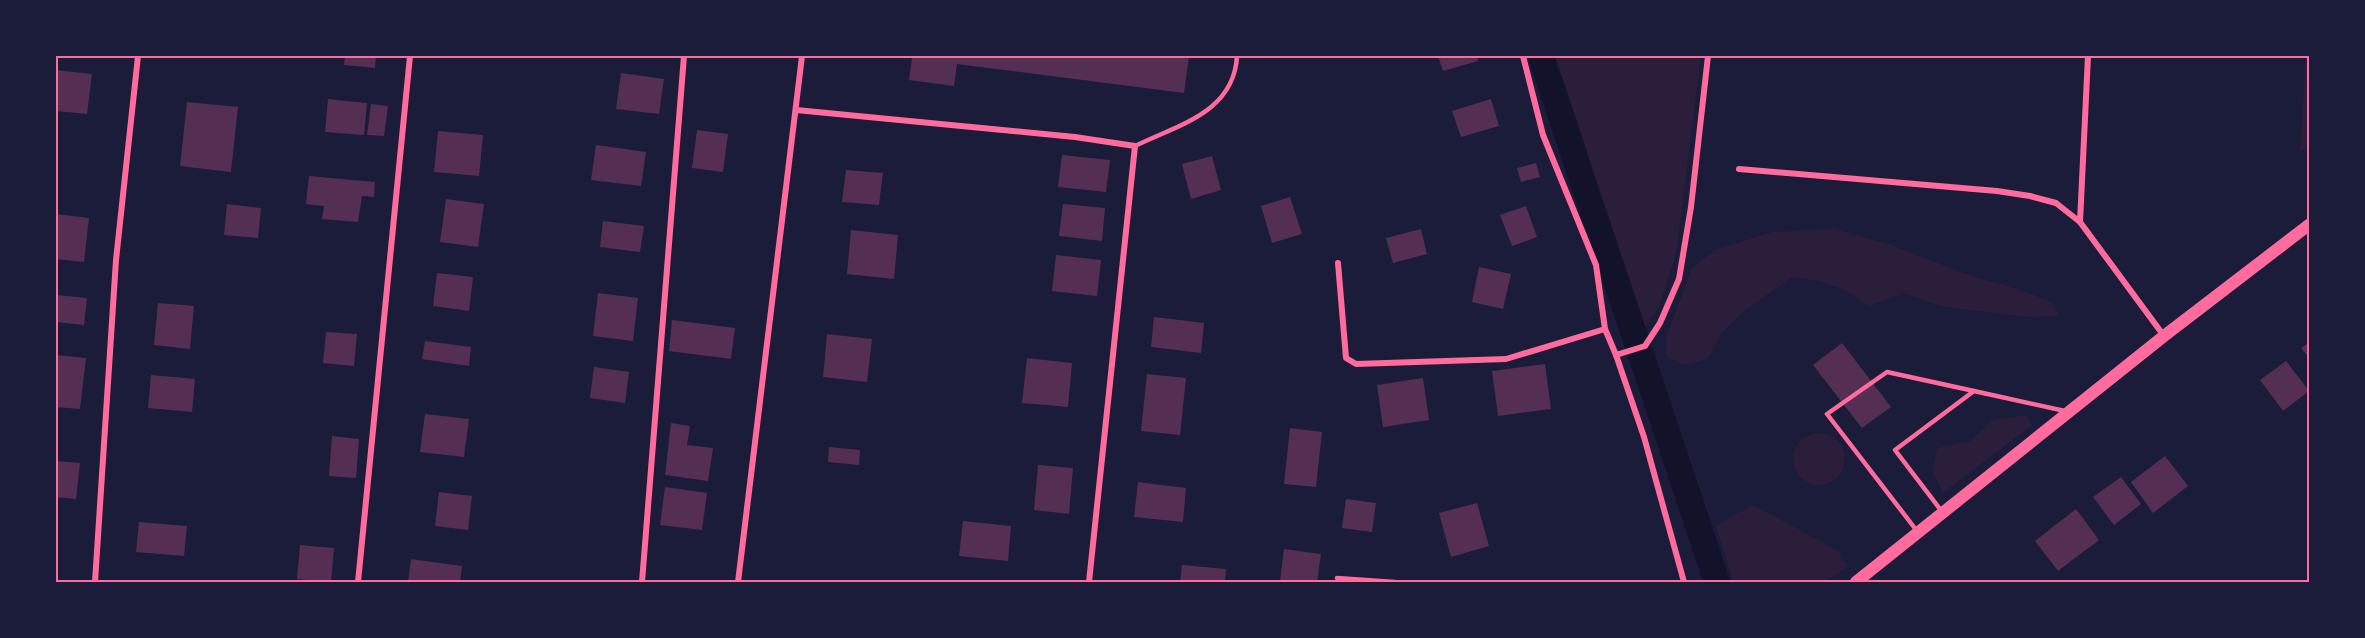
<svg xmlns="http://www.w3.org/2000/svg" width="2365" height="638" viewBox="0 0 2365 638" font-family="'Exo 2',sans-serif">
	<rect width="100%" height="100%" fill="#1b1b3a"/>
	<!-- green -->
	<g fill="#2a1e3b">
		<path d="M1554 56H1701L1676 254 1659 307 1639 336C1612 242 1589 147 1554 56Z"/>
		<path d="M2306 56H2310L2309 145 2300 152Z"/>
		<path d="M1835 229 1891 245 1972 276 2024 291 2051 302 2059 316 2027 317 1939 306 1903 293 1869 306C1842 286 1825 281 1792 277L1746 310 1723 331 1708 359 1682 365 1666 356 1667 335 1692 268 1714 250 1772 232Z"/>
		<path d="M2026 415 2032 425 1943 493 1933 472 1937 448 1969 442 1993 420Z"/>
		<circle cx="1819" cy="459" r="26"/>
		<path d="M1754 505 1838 551 1848 566 1826 582H1733L1716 526Z"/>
	</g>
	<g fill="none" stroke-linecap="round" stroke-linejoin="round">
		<!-- canal -->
		<path stroke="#12122b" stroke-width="26" d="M1541 56 1717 582"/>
	</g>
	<!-- building -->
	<g fill="#542f53">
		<path d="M345 56H376L375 68 344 65Z"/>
		<path d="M905 56H1189L1184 93 957 64 954 86 909 80 912 58Z"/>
		<path d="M1438 56H1477L1478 61 1443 71Z"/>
		<path d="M56 70 92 74 87 114 56 111Z"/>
		<path d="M621 73 664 79 659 114 616 109Z"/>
		<path d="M328 99 367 103 364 135 325 132Z"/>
		<path d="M1491 99 1499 126 1461 137 1452 111Z"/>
		<path d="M187 102 238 107 231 172 180 166Z"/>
		<path d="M371 104 388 106 384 136 367 135Z"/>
		<path d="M697 130 728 134 723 172 692 168Z"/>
		<path d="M438 131 483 135 479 176 434 172Z"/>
		<path d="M596 145 646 152 641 186 591 180Z"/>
		<path d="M1062 155 1110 160 1106 192 1058 187Z"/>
		<path d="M1212 156 1221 190 1191 199 1182 164Z"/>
		<path d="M1536 163 1540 177 1521 182 1517 168Z"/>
		<path d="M846 170 883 173 879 205 842 202Z"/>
		<path d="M309 176 375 182 374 197 362 196 358 222 322 219 324 206 306 204Z"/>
		<path d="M1290 197 1302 234 1272 243 1261 206Z"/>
		<path d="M446 199 484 204 478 247 440 242Z"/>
		<path d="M227 204 261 208 258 238 224 235Z"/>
		<path d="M1063 204 1105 208 1102 241 1059 236Z"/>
		<path d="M1526 206 1537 237 1512 246 1500 215Z"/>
		<path d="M56 214 89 218 84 262 56 259Z"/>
		<path d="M603 221 644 226 640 252 600 247Z"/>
		<path d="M1421 229 1427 254 1393 263 1386 238Z"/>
		<path d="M851 230 898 235 894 279 847 274Z"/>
		<path d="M1056 255 1101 260 1097 296 1052 291Z"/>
		<path d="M1479 267 1511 274 1503 309 1472 302Z"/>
		<path d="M437 273 473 277 469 311 433 306Z"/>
		<path d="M598 293 638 298 633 341 593 336Z"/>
		<path d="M56 295 87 298 84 325 56 322Z"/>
		<path d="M158 303 194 306 190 349 154 345Z"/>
		<path d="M1154 317 1204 323 1201 353 1151 347Z"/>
		<path d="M672 320 735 328 731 359 669 351Z"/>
		<path d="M326 332 357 334 354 366 323 363Z"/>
		<path d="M827 334 872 339 867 382 823 377Z"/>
		<path d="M425 341 471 347 469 366 422 359Z"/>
		<path d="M2310 342V359L2301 348Z"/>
		<path d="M1842 343 1891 407 1862 428 1813 365Z"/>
		<path d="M56 355 86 358 80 409 56 407Z"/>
		<path d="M1027 358 1072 363 1068 407 1022 403Z"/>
		<path d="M2286 361 2309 391 2283 411 2260 380Z"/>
		<path d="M1545 364 1551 409 1498 416 1492 371Z"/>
		<path d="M594 367 629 372 625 403 590 398Z"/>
		<path d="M1147 374 1186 378 1180 435 1141 431Z"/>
		<path d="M151 375 195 379 192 412 148 408Z"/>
		<path d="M1423 378 1429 420 1383 427 1377 385Z"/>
		<path d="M425 414 469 419 464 457 420 452Z"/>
		<path d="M671 423 690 426 687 445 713 448 708 481 665 475Z"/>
		<path d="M1290 428 1322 432 1316 487 1284 484Z"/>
		<path d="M332 436 359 439 356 478 329 476Z"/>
		<path d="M829 447 860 450 859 465 828 462Z"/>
		<path d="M2165 456 2188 486 2153 513 2131 482Z"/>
		<path d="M56 461 80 463 76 499 56 497Z"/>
		<path d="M1038 465 1073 468 1069 514 1034 510Z"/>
		<path d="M2121 477 2141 504 2114 525 2093 497Z"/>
		<path d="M1138 482 1186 488 1183 522 1134 517Z"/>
		<path d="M665 487 707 493 702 530 660 525Z"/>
		<path d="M439 492 472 496 468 530 435 526Z"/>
		<path d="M1346 499 1376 503 1372 532 1342 528Z"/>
		<path d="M1477 503 1489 546 1451 557 1439 513Z"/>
		<path d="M2076 509 2099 540 2058 571 2035 541Z"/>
		<path d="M963 521 1011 526 1008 561 959 556Z"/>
		<path d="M139 522 187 526 184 556 136 552Z"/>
		<path d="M300 545 334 548 331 582 297 579Z"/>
		<path d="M1284 549 1321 554 1317 582 1280 581Z"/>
		<path d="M411 559 462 566 460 582H408Z"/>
		<path d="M1182 565 1226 569 1225 582H1180Z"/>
	</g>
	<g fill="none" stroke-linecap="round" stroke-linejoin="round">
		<!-- service -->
		<g stroke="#ff6b9d" stroke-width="4.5">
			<path d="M1135 146C1177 125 1234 113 1237 56"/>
			<path d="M1943 513 1895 450 1974 391 2065 411"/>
			<path d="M1917 531 1827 414 1887 372 1974 391"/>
			<path d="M1337 578 1395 582"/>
		</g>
		<!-- minor -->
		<g stroke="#ff6b9d" stroke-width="6">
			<path d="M1523 56 1543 135 1596 265 1605 329 1616 355 1644 437 1684 582"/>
			<path d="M796 110 1075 137 1135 146 1089 582"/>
			<path d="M1739 169 1997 191 2030 196 2056 203 2080 222 2164 336"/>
			<path d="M2080 222 2088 56"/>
			<path d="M1338 263 1346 358 1356 364 1506 359 1605 329"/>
			<path d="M1616 355 1645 346 1660 323 1679 279 1691 207 1708 56"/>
			<path d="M95 582 116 260 138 56"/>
			<path d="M358 582 410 56"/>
			<path d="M642 582 684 56"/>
			<path d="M738 582 802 56"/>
		</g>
		<!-- secondary -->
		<path stroke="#ff6b9d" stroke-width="12" d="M1856 582 2164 336 2310 224"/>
	</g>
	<!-- border -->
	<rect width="2365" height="638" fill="none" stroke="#1b1b3a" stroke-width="114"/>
	<rect x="57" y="57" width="2251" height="524" fill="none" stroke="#ff6b9d" stroke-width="2"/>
</svg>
